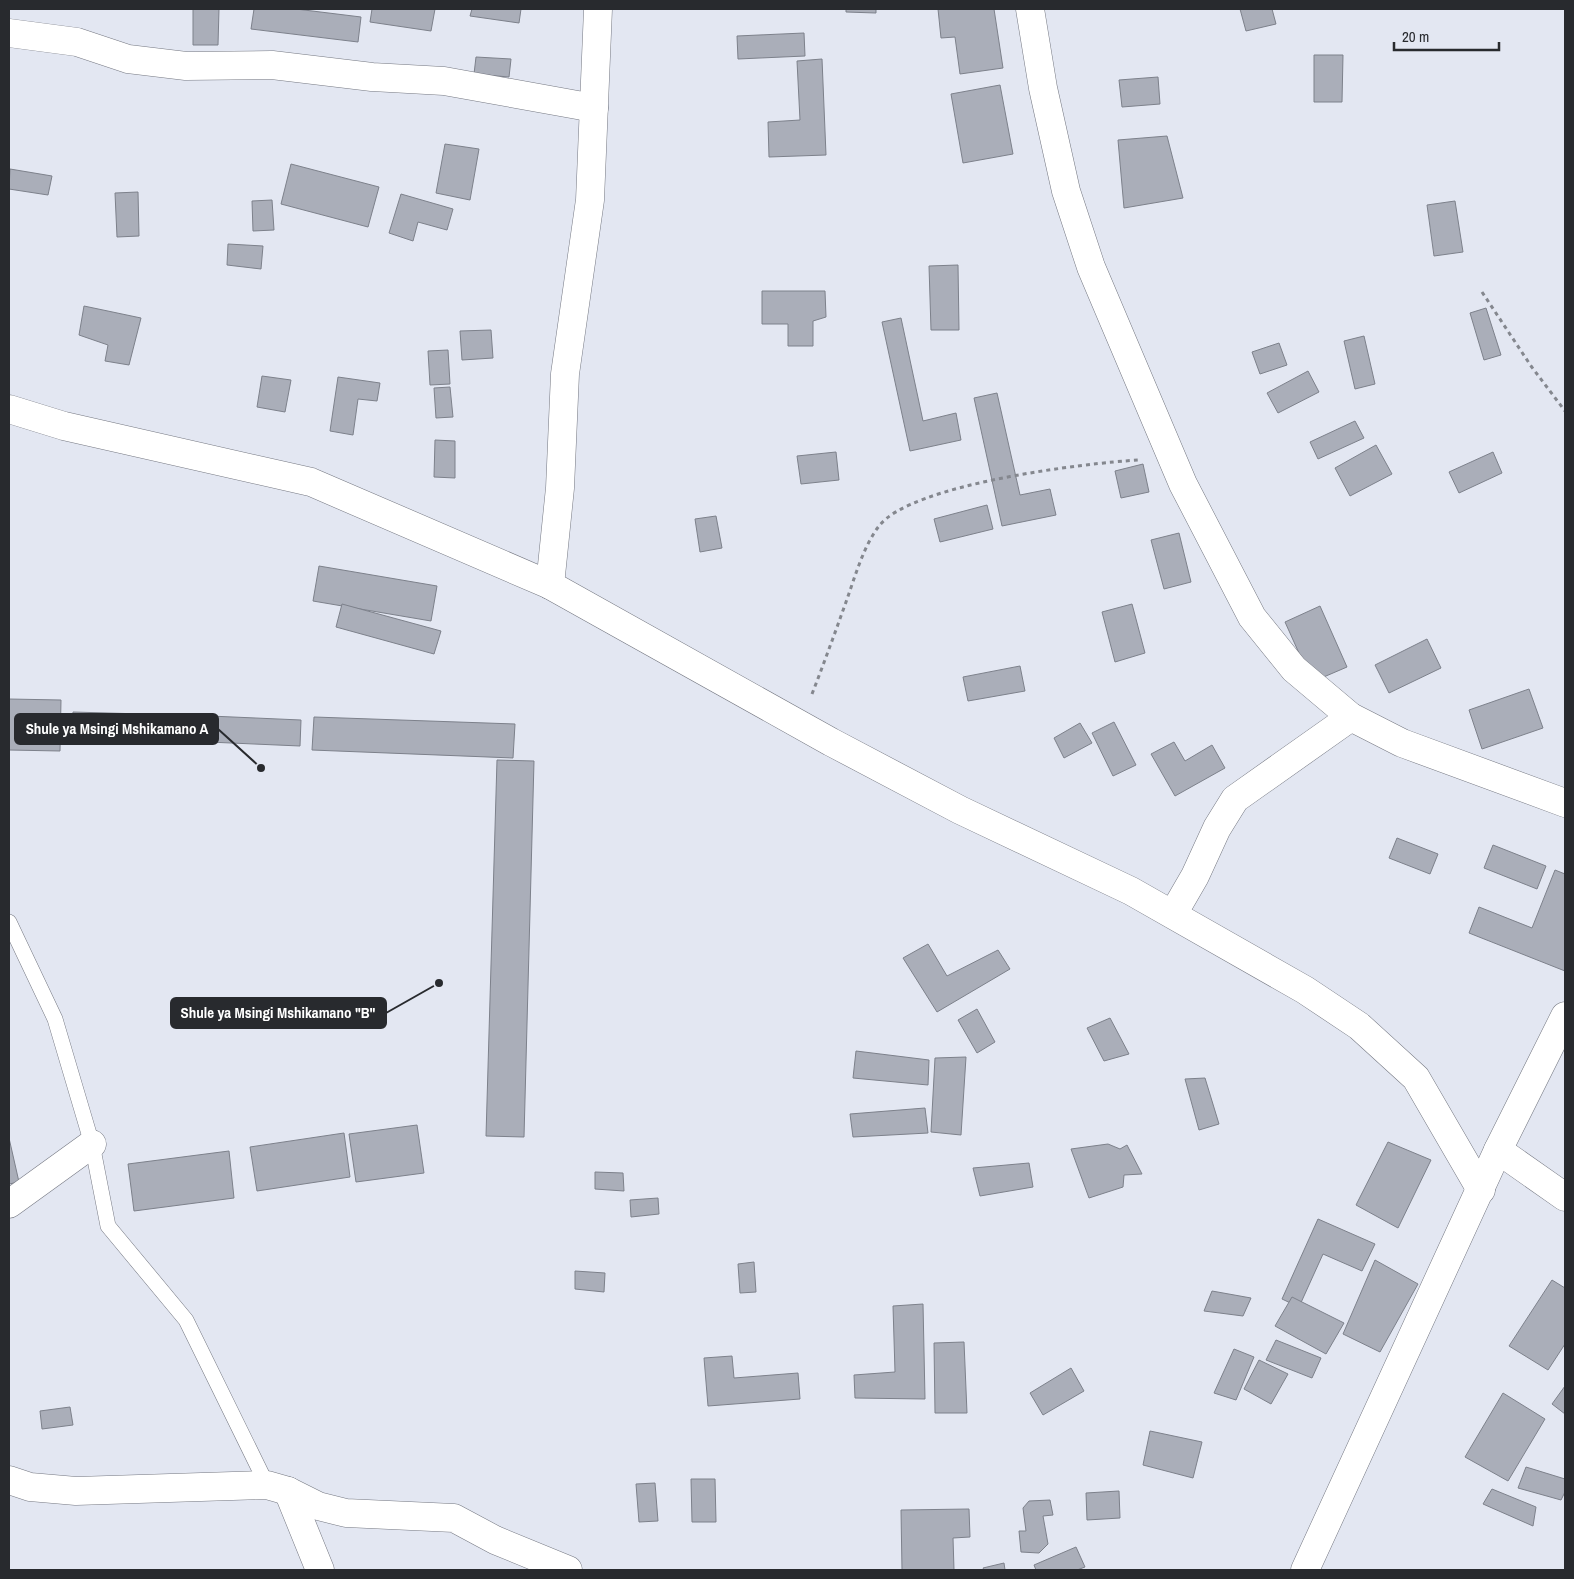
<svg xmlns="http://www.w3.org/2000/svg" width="1574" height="1579" viewBox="0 0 1574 1579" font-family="'Archivo Narrow',sans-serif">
	<rect width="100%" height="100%" fill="#e3e7f2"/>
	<!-- building -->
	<g fill="#aaaeb9" stroke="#7d818b">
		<path d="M193 9H219L218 45H193Z"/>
		<path d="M254 9H296L361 17 358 42 251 29Z"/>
		<path d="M372 9H435L431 31 370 22Z"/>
		<path d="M472 9H521L519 23 470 16Z"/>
		<path d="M846 9H876V13L846 12Z"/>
		<path d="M938 9H994L1003 68 960 74 955 37 941 38Z"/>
		<path d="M1240 9H1272L1276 24 1246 31Z"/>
		<path d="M804 33 805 56 738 59 737 36Z"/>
		<path d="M1314 55H1343L1342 102H1314Z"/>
		<path d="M476 57 511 59 509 77 474 74Z"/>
		<path d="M822 59 826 155 769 157 768 122 800 120 797 61Z"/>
		<path d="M1158 77 1160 104 1122 107 1119 80Z"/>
		<path d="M1000 85 1013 154 963 163 951 94Z"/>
		<path d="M1167 136 1183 198 1124 208 1118 140Z"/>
		<path d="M445 144 479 149 470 200 436 193Z"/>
		<path d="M291 164 379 187 368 227 281 204Z"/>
		<path d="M10 169 52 176 48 195 9 189Z"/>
		<path d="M138 192 139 236 117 237 115 193Z"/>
		<path d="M401 194 453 209 447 230 418 222 413 241 389 233Z"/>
		<path d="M272 200 274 230 253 231 252 201Z"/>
		<path d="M1455 201 1463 252 1434 256 1427 205Z"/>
		<path d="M228 244 263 246 261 269 227 265Z"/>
		<path d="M958 265 959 330H931L929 266Z"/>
		<path d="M762 291H825L826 317 813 321V346H788V324H762Z"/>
		<path d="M84 306 141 318 129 365 105 361 108 345 79 335Z"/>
		<path d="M1486 308 1501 355 1484 360 1470 313Z"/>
		<path d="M901 318 923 421 956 413 961 440 910 451 882 322Z"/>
		<path d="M491 330 493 358 462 360 460 331Z"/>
		<path d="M1364 336 1375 384 1355 389 1344 341Z"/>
		<path d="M1279 343 1287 365 1260 374 1252 352Z"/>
		<path d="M448 350 450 384 430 385 428 351Z"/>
		<path d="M1308 371 1319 392 1278 413 1267 393Z"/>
		<path d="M262 376 291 380 285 412 257 407Z"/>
		<path d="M338 377 380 383 377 401 358 399 353 435 330 431Z"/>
		<path d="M450 387 453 417 436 418 434 388Z"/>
		<path d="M997 393 1020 495 1050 489 1056 515 1002 526 974 398Z"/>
		<path d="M1355 421 1364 438 1318 459 1310 442Z"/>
		<path d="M435 440 455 441V478L434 477Z"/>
		<path d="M1376 445 1392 474 1350 496 1335 468Z"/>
		<path d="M836 452 839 480 801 484 797 456Z"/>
		<path d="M1493 452 1502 473 1459 493 1449 472Z"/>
		<path d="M1143 464 1149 492 1121 498 1115 471Z"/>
		<path d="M987 505 993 529 940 542 934 519Z"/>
		<path d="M716 516 722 548 700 552 695 519Z"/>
		<path d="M1179 533 1191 582 1164 589 1151 540Z"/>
		<path d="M319 566 437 586 431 621 313 601Z"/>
		<path d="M342 604 441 631 434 654 336 627Z"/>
		<path d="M1132 604 1145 653 1115 662 1102 612Z"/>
		<path d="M1320 606 1347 667 1312 682 1285 622Z"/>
		<path d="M1427 639 1441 668 1389 693 1375 665Z"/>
		<path d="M1020 666 1025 691 968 701 963 677Z"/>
		<path d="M1529 689 1543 728 1482 749 1469 710Z"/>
		<path d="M9 699 61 700 60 751 9 750Z"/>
		<path d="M73 712 177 715 176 743 72 740Z"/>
		<path d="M187 715 301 720 300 746 185 741Z"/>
		<path d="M314 717 515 724 513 758 312 750Z"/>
		<path d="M1114 722 1136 765 1113 776 1092 733Z"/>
		<path d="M1080 723 1092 743 1064 758 1054 738Z"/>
		<path d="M1174 742 1185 761 1212 745 1225 768 1175 796 1151 754Z"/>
		<path d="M497 760 534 761 524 1137 486 1136Z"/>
		<path d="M1397 838 1438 854 1430 874 1389 858Z"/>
		<path d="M1493 845 1546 866 1537 889 1484 868Z"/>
		<path d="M1555 870 1565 874V971L1469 933 1479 907 1532 928Z"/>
		<path d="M928 944 947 976 998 950 1010 969 937 1012 903 958Z"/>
		<path d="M977 1009 995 1042 977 1053 958 1020Z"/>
		<path d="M1110 1018 1129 1054 1104 1061 1087 1028Z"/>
		<path d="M856 1051 929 1060 928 1085 853 1078Z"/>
		<path d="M966 1057 961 1135 931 1132 935 1058Z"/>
		<path d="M1205 1078 1219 1124 1199 1130 1185 1079Z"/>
		<path d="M925 1108 928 1133 853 1137 850 1114Z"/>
		<path d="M417 1125 424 1173 356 1182 349 1134Z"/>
		<path d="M344 1133 350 1177 257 1191 250 1147Z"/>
		<path d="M9 1138 19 1182 9 1184Z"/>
		<path d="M1388 1142 1431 1160 1398 1228 1356 1205Z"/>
		<path d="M1108 1144 1120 1149 1127 1145 1142 1174 1124 1175 1123 1187 1089 1198 1071 1149Z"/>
		<path d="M229 1151 234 1198 134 1211 128 1164Z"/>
		<path d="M1029 1163 1033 1187 980 1196 973 1168Z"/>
		<path d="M595 1172 623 1173 624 1191 595 1189Z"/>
		<path d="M658 1198 659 1214 631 1217 630 1200Z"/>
		<path d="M1318 1219 1375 1244 1362 1271 1323 1254 1299 1307 1282 1299Z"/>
		<path d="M1375 1260 1418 1284 1380 1352 1343 1334Z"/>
		<path d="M754 1262 756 1292 740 1293 738 1264Z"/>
		<path d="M575 1271 605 1273 604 1292 575 1289Z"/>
		<path d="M1552 1280 1565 1288V1344L1548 1370 1509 1346Z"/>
		<path d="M1212 1291 1251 1298 1243 1316 1204 1311Z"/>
		<path d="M1292 1297 1344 1323 1326 1354 1275 1326Z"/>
		<path d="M923 1304 925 1399 855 1398 854 1375 895 1372 893 1306Z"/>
		<path d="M1276 1340 1321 1358 1312 1378 1266 1360Z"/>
		<path d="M964 1342 967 1413H935L934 1343Z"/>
		<path d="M1234 1349 1254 1357 1236 1400 1214 1393Z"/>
		<path d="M732 1356 734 1378 798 1373 800 1399 708 1406 704 1358Z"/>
		<path d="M1259 1360 1288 1374 1271 1404 1244 1389Z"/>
		<path d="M1071 1368 1084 1391 1043 1415 1030 1393Z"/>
		<path d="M1565 1386V1414L1552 1404Z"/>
		<path d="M1503 1393 1545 1419 1508 1481 1465 1457Z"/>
		<path d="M70 1407 73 1425 42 1429 40 1411Z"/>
		<path d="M1150 1431 1202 1442 1193 1478 1143 1465Z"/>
		<path d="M1526 1467 1565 1479V1492L1561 1500 1518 1488Z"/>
		<path d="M691 1479H715L716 1522H692Z"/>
		<path d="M655 1483 658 1521 639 1522 636 1484Z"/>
		<path d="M1492 1489 1536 1507 1533 1526 1483 1504Z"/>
		<path d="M1119 1491 1120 1518 1087 1520 1086 1493Z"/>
		<path d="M1050 1500 1053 1515 1043 1516 1048 1544 1039 1553 1021 1552 1019 1531H1026L1023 1508 1029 1501Z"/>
		<path d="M969 1509 970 1537 953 1538 954 1570H902L901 1510Z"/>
		<path d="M1076 1547 1085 1567 1077 1570H1036L1034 1565Z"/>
		<path d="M1004 1563 1005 1570H984L983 1568Z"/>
	</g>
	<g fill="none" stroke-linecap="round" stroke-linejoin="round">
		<defs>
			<path id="service" d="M9 922 55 1019 92 1144 108 1226 186 1320 267 1485"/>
			<g id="minor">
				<path d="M1030 9 1043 88 1066 191 1091 267 1183 484 1252 617 1294 669 1351 717 1402 743 1565 803"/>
				<path d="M9 33 77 42 128 59 186 66 272 65 372 77 444 81 594 108"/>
				<path d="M9 409 64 426 311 482 550 585 831 742 960 810 1131 891 1305 990 1359 1026 1416 1078 1481 1190"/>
				<path d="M550 585 560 488 565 374 590 200 598 9"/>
				<path d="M1173 914 1195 876 1217 828 1235 799 1351 717"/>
				<path d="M1498 1150 1565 1197"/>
				<path d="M9 1204 92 1144"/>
				<path d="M9 1480 30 1487 76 1491 267 1485 288 1491 318 1506 346 1513 454 1518 495 1540 568 1570"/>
				<path d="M288 1491 320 1570"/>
			</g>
			<path id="tertiary" d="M1305 1570 1498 1150 1565 1016"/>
		</defs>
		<!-- service casing -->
		<use href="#service" stroke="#757882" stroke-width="16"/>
		<!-- minor casing -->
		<use href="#minor" stroke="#757882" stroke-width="29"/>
		<!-- tertiary casing -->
		<use href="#tertiary" stroke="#757882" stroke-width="29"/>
		<!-- path -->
		<g stroke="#84878e" stroke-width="3" stroke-dasharray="4 4" stroke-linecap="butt">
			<path d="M1482 292 1531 366 1565 411"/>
			<path d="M812 694C824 663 835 633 846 602 855 577 863 547 879 526 911 484 1085 463 1139 460"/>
		</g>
		<!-- service -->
		<use href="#service" stroke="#fff" stroke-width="15"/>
		<!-- minor -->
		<use href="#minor" stroke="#fff" stroke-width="28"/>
		<!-- tertiary -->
		<use href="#tertiary" stroke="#fff" stroke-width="28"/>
	</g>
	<!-- callouts -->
	<path fill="none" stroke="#282a2e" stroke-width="2" d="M261 768L218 729M439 983L386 1013"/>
	<g fill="#282a2e" stroke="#e3e7f2" stroke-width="2">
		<circle cx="261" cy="768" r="5"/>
		<circle cx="439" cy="983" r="5"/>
	</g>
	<g fill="#282a2e" stroke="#282a2e" stroke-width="2">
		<rect x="15" y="714" width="203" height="30" rx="5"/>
		<rect x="171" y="998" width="215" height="30" rx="5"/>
	</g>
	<g font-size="15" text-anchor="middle" font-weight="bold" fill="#fff">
		<text x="117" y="734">Shule ya Msingi Mshikamano A</text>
		<text x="278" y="1018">Shule ya Msingi Mshikamano "B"</text>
	</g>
	<!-- border -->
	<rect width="1574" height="1579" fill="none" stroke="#282a2e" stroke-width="20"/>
	<!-- scale -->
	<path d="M1394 42v8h105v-8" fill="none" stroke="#282a2e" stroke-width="2.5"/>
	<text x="1402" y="42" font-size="15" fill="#282a2e" stroke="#e3e7f2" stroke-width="4" paint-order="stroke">20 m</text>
</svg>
